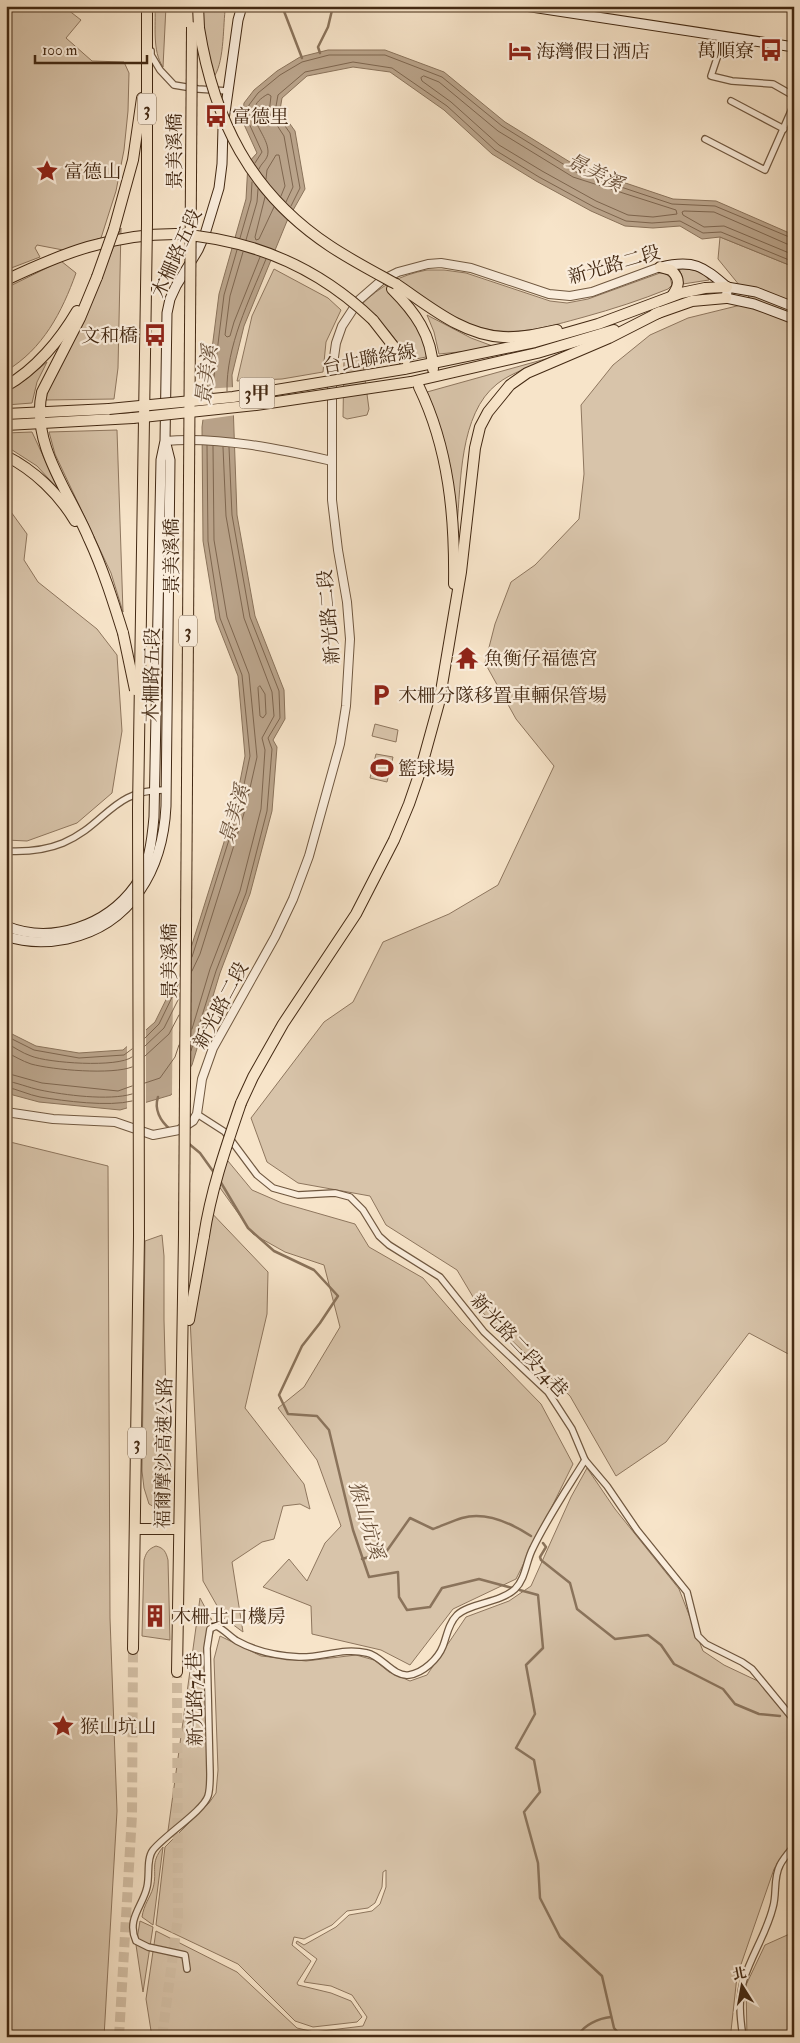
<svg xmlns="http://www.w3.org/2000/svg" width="800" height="2043" viewBox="0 0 800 2043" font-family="'IM FELL Double Pica','Noto Serif TC',serif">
	<rect width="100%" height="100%" fill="#f7e4c9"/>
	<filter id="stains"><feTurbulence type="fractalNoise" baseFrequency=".004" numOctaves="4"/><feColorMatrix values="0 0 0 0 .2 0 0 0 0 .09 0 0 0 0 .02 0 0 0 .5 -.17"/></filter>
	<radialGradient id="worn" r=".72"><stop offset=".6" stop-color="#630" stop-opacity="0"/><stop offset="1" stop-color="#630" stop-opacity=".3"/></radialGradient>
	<!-- green -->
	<g fill="#d8c4aa" stroke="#8e765e">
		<path d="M6 6H63L81 20 66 38 92 61 124 62 129 73 128 111 124 150 116 191 101 238 63 250 37 245 35 248 40 257 6 270Z"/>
		<path d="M155 6H166L163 67C152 51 156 26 155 6Z"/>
		<path d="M200 6H228L225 11C223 29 224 65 213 78L208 62Z"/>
		<path d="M121 228 118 368 114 399 46 400 48 388 96 291Z"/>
		<path d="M720 237 794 267V1357L749 1333 666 1442 616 1476 570 1396 482 1312 457 1270 386 1225 370 1196 298 1183 267 1162 251 1118 324 1022 353 1002 383 942 449 914 498 885 554 766 516 719 485 663 495 624 511 582 535 565 579 519 584 474 581 405 613 365 650 335 688 318 753 302 718 259Z"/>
		<path d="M61 261 76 273C62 312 43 349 6 371V288Z"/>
		<path d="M274 269 328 298 341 310 326 342 323 372 282 379 237 381 252 316Z"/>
		<path d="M679 269C689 268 703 270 709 280L683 284 682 276Z"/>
		<path d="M427 270H444L466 273 550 301 567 303 588 299 660 273H664L670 277 672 285 668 289C641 300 613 309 584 317 547 327 511 339 472 325 446 315 423 296 400 281L394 297C405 311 431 338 426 357L411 360 388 330 363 305H361C380 286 400 275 427 270Z"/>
		<path d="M427 315 471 338 498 348 439 354 434 332Z"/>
		<path d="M362 357 369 409 367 415 347 419 343 417 344 359Z"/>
		<path d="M549 358C532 367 512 372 497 384 459 414 461 483 457 526 453 479 446 436 427 392Z"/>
		<path d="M47 362 37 382 32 403 6 405V392L25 380Z"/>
		<path d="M117 430 123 612 111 573 55 454 49 432Z"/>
		<path d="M32 432 59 490 37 466 6 446V433Z"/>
		<path d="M6 505 27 534 24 560 38 582 97 629 117 655 122 731 112 793 77 823 27 841 6 840Z"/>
		<path d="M375 724 398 730 396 742 372 736Z"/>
		<path d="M376 754 393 757 387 782 370 778Z"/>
		<path d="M6 1141 108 1166 110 1618 117 1811 104 2037H6Z"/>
		<path d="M223 1155 252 1190 282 1203 355 1224 369 1247 423 1278 461 1322 541 1404 573 1464 516 1579 453 1609 410 1665 381 1650 312 1634 311 1606 263 1587 289 1559 307 1581 325 1543 341 1526 317 1460 278 1408 304 1387 340 1327 324 1265 285 1252 253 1234 213 1178Z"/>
		<path d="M205 1206 268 1272 267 1314 245 1408 304 1484 310 1509 300 1504 283 1506 274 1539 262 1542 232 1562 243 1632 224 1618 203 1581 190 1318Z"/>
		<path d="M162 1235 164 1256V1320L168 1473 165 1500 156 1508 149 1504 144 1488 142 1471 145 1241Z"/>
		<path d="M587 1468 615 1509 679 1589 703 1651 724 1665 762 1683 794 1725V1842L774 1869 737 1976 731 2031 732 2037H152L146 1999 156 1931 237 1972 297 2028 314 2032 363 2026 367 2017 352 1995 331 1986 304 1982 317 1959 296 1943 297 1941 304 1945 336 1927 349 1915 372 1911 380 1904 386 1887V1870L383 1872 382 1887 375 1903 368 1908 347 1911 332 1925 304 1939 294 1937 292 1945 311 1961 297 1983 298 1985 331 1993 351 2001 362 2017 357 2022 313 2027 295 2021 238 1964 156 1925 165 1847 209 1803 216 1793 218 1770 214 1659 220 1636 261 1656 306 1661 356 1655 374 1660 389 1672 410 1681 427 1675 466 1617 509 1601 531 1586 571 1497Z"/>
		<path d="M156 1546C164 1548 166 1552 168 1560L170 1640 142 1636 144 1560C146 1553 148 1549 156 1546Z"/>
		<path d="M200 1598 215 1626 207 1653 213 1772 211 1792 205 1801 167 1838Z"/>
		<path d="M163 1847 153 1925 142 1917C144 1904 150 1898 153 1888 158 1870 149 1864 163 1847Z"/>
		<path d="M140 1921 153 1927 143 1992 136 1945Z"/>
		<path d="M794 1932V2037H747L746 1985 765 1945Z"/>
	</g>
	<!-- water -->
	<path fill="#baa48b" stroke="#8a735b" d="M328 50H385L444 72 505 122 578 167 673 199 716 201 794 235V267L720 237 702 239 680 226 653 228 625 226 591 211 536 181 492 154 444 110 390 72 353 67 307 76 282 98 280 110 295 131 305 189 287 221 244 326 232 375 237 515 255 616 284 690 285 719 273 740 277 747 272 811 250 894 220 973 192 1065 171 1095 120 1110 39 1102 13 1095 6 1091V1031L36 1046 79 1053 123 1050 155 1022 190 951 235 807 245 756 238 676 216 620 203 541 202 427 219 294 246 199 248 163 257 153 242 120 244 103 254 90 277 71 300 57Z"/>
	<!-- pier -->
	<g fill="#f7e4c9">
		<path d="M235 387 236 415 201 420 204 389Z"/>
		<path d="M191 938 190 1072 172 1097 173 979Z"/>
		<path d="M146 1027V1105L127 1110V1043Z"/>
	</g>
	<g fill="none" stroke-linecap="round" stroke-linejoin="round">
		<!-- shore -->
		<g stroke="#7e664f" stroke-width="1">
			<path d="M424 76 439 82 498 131 573 177 676 210 677 214 653 217 628 215 596 201 542 171 499 145 451 102 422 81 421 78Z"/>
			<path d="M255 163 262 152 247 119 249 105 258 93 280 75 302 62 329 55H385L442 77 502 126 576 172 672 204 715 206 794 239"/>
			<path d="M259 169C261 163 268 160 268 152 268 131 236 112 268 94L271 96 269 113 284 136 293 187 286 202"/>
			<path d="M266 179 267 170 276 155H279L285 186 281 196"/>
			<path d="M265 197 255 237 256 240 259 239 274 207"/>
			<path d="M291 206 300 188 290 133 275 112 278 95 305 72 353 62 392 68 447 106 495 150 539 177 594 207 626 221 652 223 680 221 703 233 721 232 794 262"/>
			<path d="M240 238 251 200 252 182"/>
			<path d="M246 240 257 202 258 189"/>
			<path d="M794 245 787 244 714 212 684 211 682 212 683 215 704 227 724 226 794 255"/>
			<path d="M243 252 230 296 225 335 227 337 230 336 234 322 260 257"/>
			<path d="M227 391C226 346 249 301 266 259"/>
			<path d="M212 393 224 295 237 250"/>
			<path d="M260 686 265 694 266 714 263 718 260 716 258 688Z"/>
			<path d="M192 957 239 808 250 756 242 675 220 618 208 541 207 445"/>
			<path d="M192 971 200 954 245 810 257 757 249 674 227 617 214 540 213 446"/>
			<path d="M192 1029 210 969 240 891 261 809 265 750 262 738 274 716 272 692 244 618 226 516 223 447"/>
			<path d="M6 1036 34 1050 79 1058 124 1055 132 1049"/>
			<path d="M145 1038 159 1024 179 983"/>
			<path d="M6 1043C14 1047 22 1053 31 1056 48 1063 118 1068 132 1057"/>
			<path d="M145 1046 164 1028 179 998"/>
			<path d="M191 1051 216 971 246 893 267 811 272 749 268 738 280 718 279 691 250 617 232 515 229 447"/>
			<path d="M6 1052C14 1056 22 1061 31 1064 53 1070 112 1075 132 1067"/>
			<path d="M145 1056 169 1034 179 1015"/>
			<path d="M6 1073 42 1083 118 1091 132 1086"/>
			<path d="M6 1081C15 1082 30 1088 40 1090 64 1095 109 1101 132 1094"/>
			<path d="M145 1083 160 1078 175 1057 179 1045"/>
			<path d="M6 1087C17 1089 29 1095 40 1097 64 1101 109 1107 132 1101"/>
		</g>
		<!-- stream -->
		<g stroke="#8a735b" stroke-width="2.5">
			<path d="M282 6 302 58"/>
			<path d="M320 53 318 47 328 27 333 6"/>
			<path d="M158 1097C154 1109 160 1121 170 1129"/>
			<path d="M188 1143 200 1153 215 1174"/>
			<path d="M220 1181 248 1228 274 1251 314 1270 338 1296 320 1323 302 1346 279 1395 288 1414 317 1416 329 1430 353 1530 369 1577 398 1572 399 1597 407 1610 430 1607 442 1588 479 1579 538 1595 543 1648 526 1665 535 1714 516 1748 534 1760 540 1792 524 1812 538 1863 540 1898 560 1937 602 1976 614 2028 622 2037"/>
			<path d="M543 1543 546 1547 540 1557 541 1560 570 1583 577 1609 615 1639 648 1635 661 1645 674 1664 723 1689 735 1704 759 1714 780 1716"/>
			<path d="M362 1559 386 1552 410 1518 433 1529C442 1526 452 1521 462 1518 486 1511 511 1523 531 1536"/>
			<path d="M578 2037C582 2025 600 2018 611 2017"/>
		</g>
		<!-- motorway-tunnel -->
		<g stroke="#d3bfa5" stroke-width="10" stroke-dasharray="10 5" stroke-linecap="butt">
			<path d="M119 2037 132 1815 133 1649"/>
			<path d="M162 2037 178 1917 177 1672"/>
		</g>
		<defs>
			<g id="minor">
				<path d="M724 37 711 76 732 81 773 84 794 96"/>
				<path d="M151 51V55L160 70 174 85 198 89 228 91"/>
				<path d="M731 101 784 129"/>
				<path d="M705 139 765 170 794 104"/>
				<path d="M6 851C25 852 46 850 63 843 106 825 112 789 166 790"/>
				<path d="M197 1114 225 1132 257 1175 273 1188 298 1195 335 1193 350 1197 363 1210 379 1236 389 1245 440 1277 484 1332 548 1392 572 1429 585 1460 607 1486 637 1530 687 1592 698 1636 706 1644 742 1662 752 1669 794 1720"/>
				<path d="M187 1969 185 1955 148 1947 136 1941C126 1919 143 1906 147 1887 150 1875 146 1859 153 1850 165 1835 203 1811 208 1796 210 1790 210 1781 210 1774L207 1648 210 1629 216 1626C224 1629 230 1637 237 1641 255 1651 279 1656 299 1657 323 1658 342 1647 367 1653 382 1656 393 1677 409 1675 423 1673 438 1659 443 1646 447 1636 448 1624 457 1615 470 1603 500 1603 515 1589 526 1578 526 1561 533 1548 548 1517 567 1489 585 1460"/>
				<path d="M743 2037C740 2018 738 1998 744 1979 752 1954 767 1932 773 1907 777 1894 773 1878 780 1865 783 1859 789 1852 794 1846"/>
			</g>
			<g id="tertiary">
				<path d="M165 441C218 436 280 449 332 461"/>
				<path d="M6 1112 53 1119 115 1122 153 1135 179 1130 193 1121 197 1114 202 1079 213 1048 275 937 293 899 309 856 340 744 346 706 350 639 347 602 338 550 332 500V371L336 343 342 326 359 300 382 280 398 272 428 264 441 263 471 268 549 294 570 296 592 292 660 267"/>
			</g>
			<g id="secondary">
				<path d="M525 6 794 47"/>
				<path d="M661 267C693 259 703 266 727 287"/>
				<path d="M727 287 756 292 794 307"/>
				<path d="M727 292 726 298 754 304 794 319"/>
				<path d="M6 926C52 945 107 925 135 886 149 867 152 840 154 817L161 460 165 441 167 313 170 299 176 286 198 250 205 234 219 188 222 164 223 127 238 20 242 6"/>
				<path d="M6 936C26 943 47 943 67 939 132 925 163 869 166 806L170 460 166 444"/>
			</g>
			<g id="motorway">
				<path d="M198 6 199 28"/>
				<path d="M147 224V6"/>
				<path d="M114 229 133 160 142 98"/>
				<path d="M660 267 671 270C681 279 679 286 672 296"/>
				<path d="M97 277 80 318 42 392C30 444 70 493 89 539 103 569 113 601 123 633"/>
				<path d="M6 280C63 253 112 234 176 234"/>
				<path d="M396 284C429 306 462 335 503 337 521 338 539 334 557 330"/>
				<path d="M392 289C415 312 432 335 433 369"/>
				<path d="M655 314 692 301 726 298"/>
				<path d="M373 320 405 361"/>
				<path d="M404 369 535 342 598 324 681 293 705 288 727 287"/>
				<path d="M411 382 537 353 614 330"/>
				<path d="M6 386C35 370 60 340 77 311"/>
				<path d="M419 387C449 449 455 517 454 584"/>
				<path d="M6 414 109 409"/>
				<path d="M6 425 133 418"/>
				<path d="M6 456C34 470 59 494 75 521"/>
				<path d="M241 1103 253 1077 283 1024 356 914 394 840 409 804 420 772 439 703 461 572 475 448 480 427 488 412 510 385 527 373 609 338 660 312"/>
				<path d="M189 1320 204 1236"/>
				<path d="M136 1529H179"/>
				<path d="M133 1649 139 1236"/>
				<path d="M177 1672 184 1235"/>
			</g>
		</defs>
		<!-- minor casing -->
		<use href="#minor" stroke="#705840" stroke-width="8"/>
		<!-- tertiary casing -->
		<use href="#tertiary" stroke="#705840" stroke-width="10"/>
		<!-- secondary casing -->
		<use href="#secondary" stroke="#432913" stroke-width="11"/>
		<!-- motorway casing -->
		<use href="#motorway" stroke="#432913" stroke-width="12"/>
		<!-- minor -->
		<use href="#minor" stroke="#faeddc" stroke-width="5.5"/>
		<!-- tertiary -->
		<use href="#tertiary" stroke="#faeddc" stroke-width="8"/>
		<!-- secondary -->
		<use href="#secondary" stroke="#faeddc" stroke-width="9"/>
		<!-- motorway -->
		<use href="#motorway" stroke="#f7e4c9" stroke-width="10"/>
		<defs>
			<g id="motorway-bridge">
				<path d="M199 28C214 120 250 193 330 246 351 260 374 272 396 284"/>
				<path d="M176 234C251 239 318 267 373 320"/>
				<path d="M97 277 114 229"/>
				<path d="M109 409 233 397 404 369"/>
				<path d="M133 418 256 405 411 382"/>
				<path d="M123 633 135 690"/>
				<path d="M184 1235 192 27"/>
				<path d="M139 1236 138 809 147 224"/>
				<path d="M204 1236C211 1190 226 1147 241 1103"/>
			</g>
		</defs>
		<!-- motorway-bridge casing -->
		<use href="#motorway-bridge" stroke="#432913" stroke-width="12" stroke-linecap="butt"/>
		<!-- motorway-bridge -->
		<use href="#motorway-bridge" stroke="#f7e4c9" stroke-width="10"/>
	</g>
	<!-- icons -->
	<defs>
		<symbol id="bus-bare" viewBox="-9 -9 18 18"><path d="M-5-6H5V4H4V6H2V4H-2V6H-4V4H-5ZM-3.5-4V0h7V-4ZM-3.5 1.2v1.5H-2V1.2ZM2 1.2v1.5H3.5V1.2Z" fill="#8f2418" stroke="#faeddc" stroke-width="2.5" paint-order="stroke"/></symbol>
		<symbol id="hotel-bare" viewBox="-9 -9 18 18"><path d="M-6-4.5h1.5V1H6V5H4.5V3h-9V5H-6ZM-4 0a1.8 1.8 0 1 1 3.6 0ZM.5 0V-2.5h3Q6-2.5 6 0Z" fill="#8f2418" stroke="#faeddc" stroke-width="2.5" paint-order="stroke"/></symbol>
		<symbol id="sight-bare" viewBox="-9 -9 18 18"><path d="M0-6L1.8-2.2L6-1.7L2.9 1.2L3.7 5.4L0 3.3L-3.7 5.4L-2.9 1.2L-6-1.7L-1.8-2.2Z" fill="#8f2418" stroke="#faeddc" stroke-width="2.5" paint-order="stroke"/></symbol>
		<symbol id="temple-bare" viewBox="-9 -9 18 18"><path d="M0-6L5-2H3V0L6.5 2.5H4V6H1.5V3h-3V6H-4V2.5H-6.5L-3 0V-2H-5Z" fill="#8f2418" stroke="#faeddc" stroke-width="2.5" paint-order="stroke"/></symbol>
		<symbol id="parking-bare" viewBox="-9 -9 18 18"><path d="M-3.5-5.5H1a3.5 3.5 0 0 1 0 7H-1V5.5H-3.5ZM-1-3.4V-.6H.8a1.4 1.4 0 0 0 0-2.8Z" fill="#8f2418" stroke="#faeddc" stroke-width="2.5" paint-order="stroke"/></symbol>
		<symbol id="stadium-bare" viewBox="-9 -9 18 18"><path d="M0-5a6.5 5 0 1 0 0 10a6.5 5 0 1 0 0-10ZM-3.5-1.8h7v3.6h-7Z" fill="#8f2418" stroke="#faeddc" stroke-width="2.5" paint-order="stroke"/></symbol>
		<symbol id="building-bare" viewBox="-9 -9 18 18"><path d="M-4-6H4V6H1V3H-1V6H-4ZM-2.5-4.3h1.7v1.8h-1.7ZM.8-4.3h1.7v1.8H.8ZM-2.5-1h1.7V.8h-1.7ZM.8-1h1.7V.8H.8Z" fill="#8f2418" stroke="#faeddc" stroke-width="2.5" paint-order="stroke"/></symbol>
	</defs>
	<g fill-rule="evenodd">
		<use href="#bus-bare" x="755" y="34" width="32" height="32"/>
		<use href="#hotel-bare" x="504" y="35" width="32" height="32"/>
		<use href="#bus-bare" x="200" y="100" width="32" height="32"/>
		<use href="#sight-bare" x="31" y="155" width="32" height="32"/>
		<use href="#bus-bare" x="139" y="319" width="32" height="32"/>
		<use href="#temple-bare" x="451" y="642" width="32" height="32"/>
		<use href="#parking-bare" x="365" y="679" width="32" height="32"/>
		<use href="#stadium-bare" x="366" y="752" width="32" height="32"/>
		<use href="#building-bare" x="139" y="1600" width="32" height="32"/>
		<use href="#sight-bare" x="47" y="1710" width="32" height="32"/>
	</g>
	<g text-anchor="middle" stroke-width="4.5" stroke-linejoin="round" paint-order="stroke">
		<!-- shield labels -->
		<g fill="#faeddc" stroke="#7a644f" stroke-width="1">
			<rect x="138" y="93.5" width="18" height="31" rx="4"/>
			<rect x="239.5" y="377.5" width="35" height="31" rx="4"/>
			<rect x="179" y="615.5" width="18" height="31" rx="4"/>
			<rect x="128" y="1427.5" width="18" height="31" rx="4"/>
		</g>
		<g font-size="18" font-weight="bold" fill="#432913">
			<text x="147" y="115">3</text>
			<text x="257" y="399">3甲</text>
			<text x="188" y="637">3</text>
			<text x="137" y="1449">3</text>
		</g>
		<!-- poi labels -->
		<g font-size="19" fill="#432913" stroke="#faeddc" text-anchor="start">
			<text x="754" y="57" text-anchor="end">萬順寮</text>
			<text x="536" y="58">海灣假日酒店</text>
			<text x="232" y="123">富德里</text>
			<text x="64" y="178">富德山</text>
			<text x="138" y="342" text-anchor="end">文和橋</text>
			<text x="484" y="665">魚衡仔福德宮</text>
			<text x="398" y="702">木柵分隊移置車輛保管場</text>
			<text x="398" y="775">籃球場</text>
			<text x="172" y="1623">木柵北口機房</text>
			<text x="80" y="1733">猴山坑山</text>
		</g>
		<!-- street labels -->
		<g font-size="19" fill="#432913" stroke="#faeddc">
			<text transform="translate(174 151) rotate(-90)" y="7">景美溪橋</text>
			<text transform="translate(176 253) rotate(-66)" y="7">木柵路五段</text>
			<text transform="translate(614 264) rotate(-16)" y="7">新光路二段</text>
			<text transform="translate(369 358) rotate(-10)" y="7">台北聯絡線</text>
			<text transform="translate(171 556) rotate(-90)" y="7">景美溪橋</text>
			<text transform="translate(328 617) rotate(-95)" y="7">新光路二段</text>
			<text transform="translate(151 675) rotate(-89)" y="7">木柵路五段</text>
			<text transform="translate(169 961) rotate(-90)" y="7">景美溪橋</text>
			<text transform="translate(220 1005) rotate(-62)" y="7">新光路二段</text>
			<text transform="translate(520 1345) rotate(47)" y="7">新光路二段74巷</text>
			<text transform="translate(163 1453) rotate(-89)" y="7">福爾摩沙高速公路</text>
			<text transform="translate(194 1699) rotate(-91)" y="7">新光路74巷</text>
		</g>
		<!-- water labels -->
		<g font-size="20" font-style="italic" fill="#674e37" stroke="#faeddc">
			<text transform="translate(595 172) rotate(27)" y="7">景美溪</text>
			<text transform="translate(206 375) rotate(-83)" y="7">景美溪</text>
			<text transform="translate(234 814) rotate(-73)" y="7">景美溪</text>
			<text transform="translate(367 1520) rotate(74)" y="7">猴山坑溪</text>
		</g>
	</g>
	<!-- margin -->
	<rect width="800" height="2043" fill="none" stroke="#f7e4c9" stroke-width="25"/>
	<rect x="8" y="8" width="785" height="2028" fill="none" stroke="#432913" stroke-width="2.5"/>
	<rect x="12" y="12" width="775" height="2018" fill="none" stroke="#432913"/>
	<!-- north arrow -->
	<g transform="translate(742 1986) rotate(349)" stroke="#faeddc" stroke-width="4" paint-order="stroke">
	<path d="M0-4L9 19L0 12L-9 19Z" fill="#432913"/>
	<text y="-8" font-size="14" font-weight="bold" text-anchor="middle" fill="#432913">北</text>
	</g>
	<!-- scale -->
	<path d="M35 55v8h112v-8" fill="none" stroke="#432913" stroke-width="2.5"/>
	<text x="42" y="55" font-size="15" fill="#432913" stroke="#faeddc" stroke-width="4" paint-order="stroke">100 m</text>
	<rect width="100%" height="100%" filter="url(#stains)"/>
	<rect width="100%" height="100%" fill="url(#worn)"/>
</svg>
